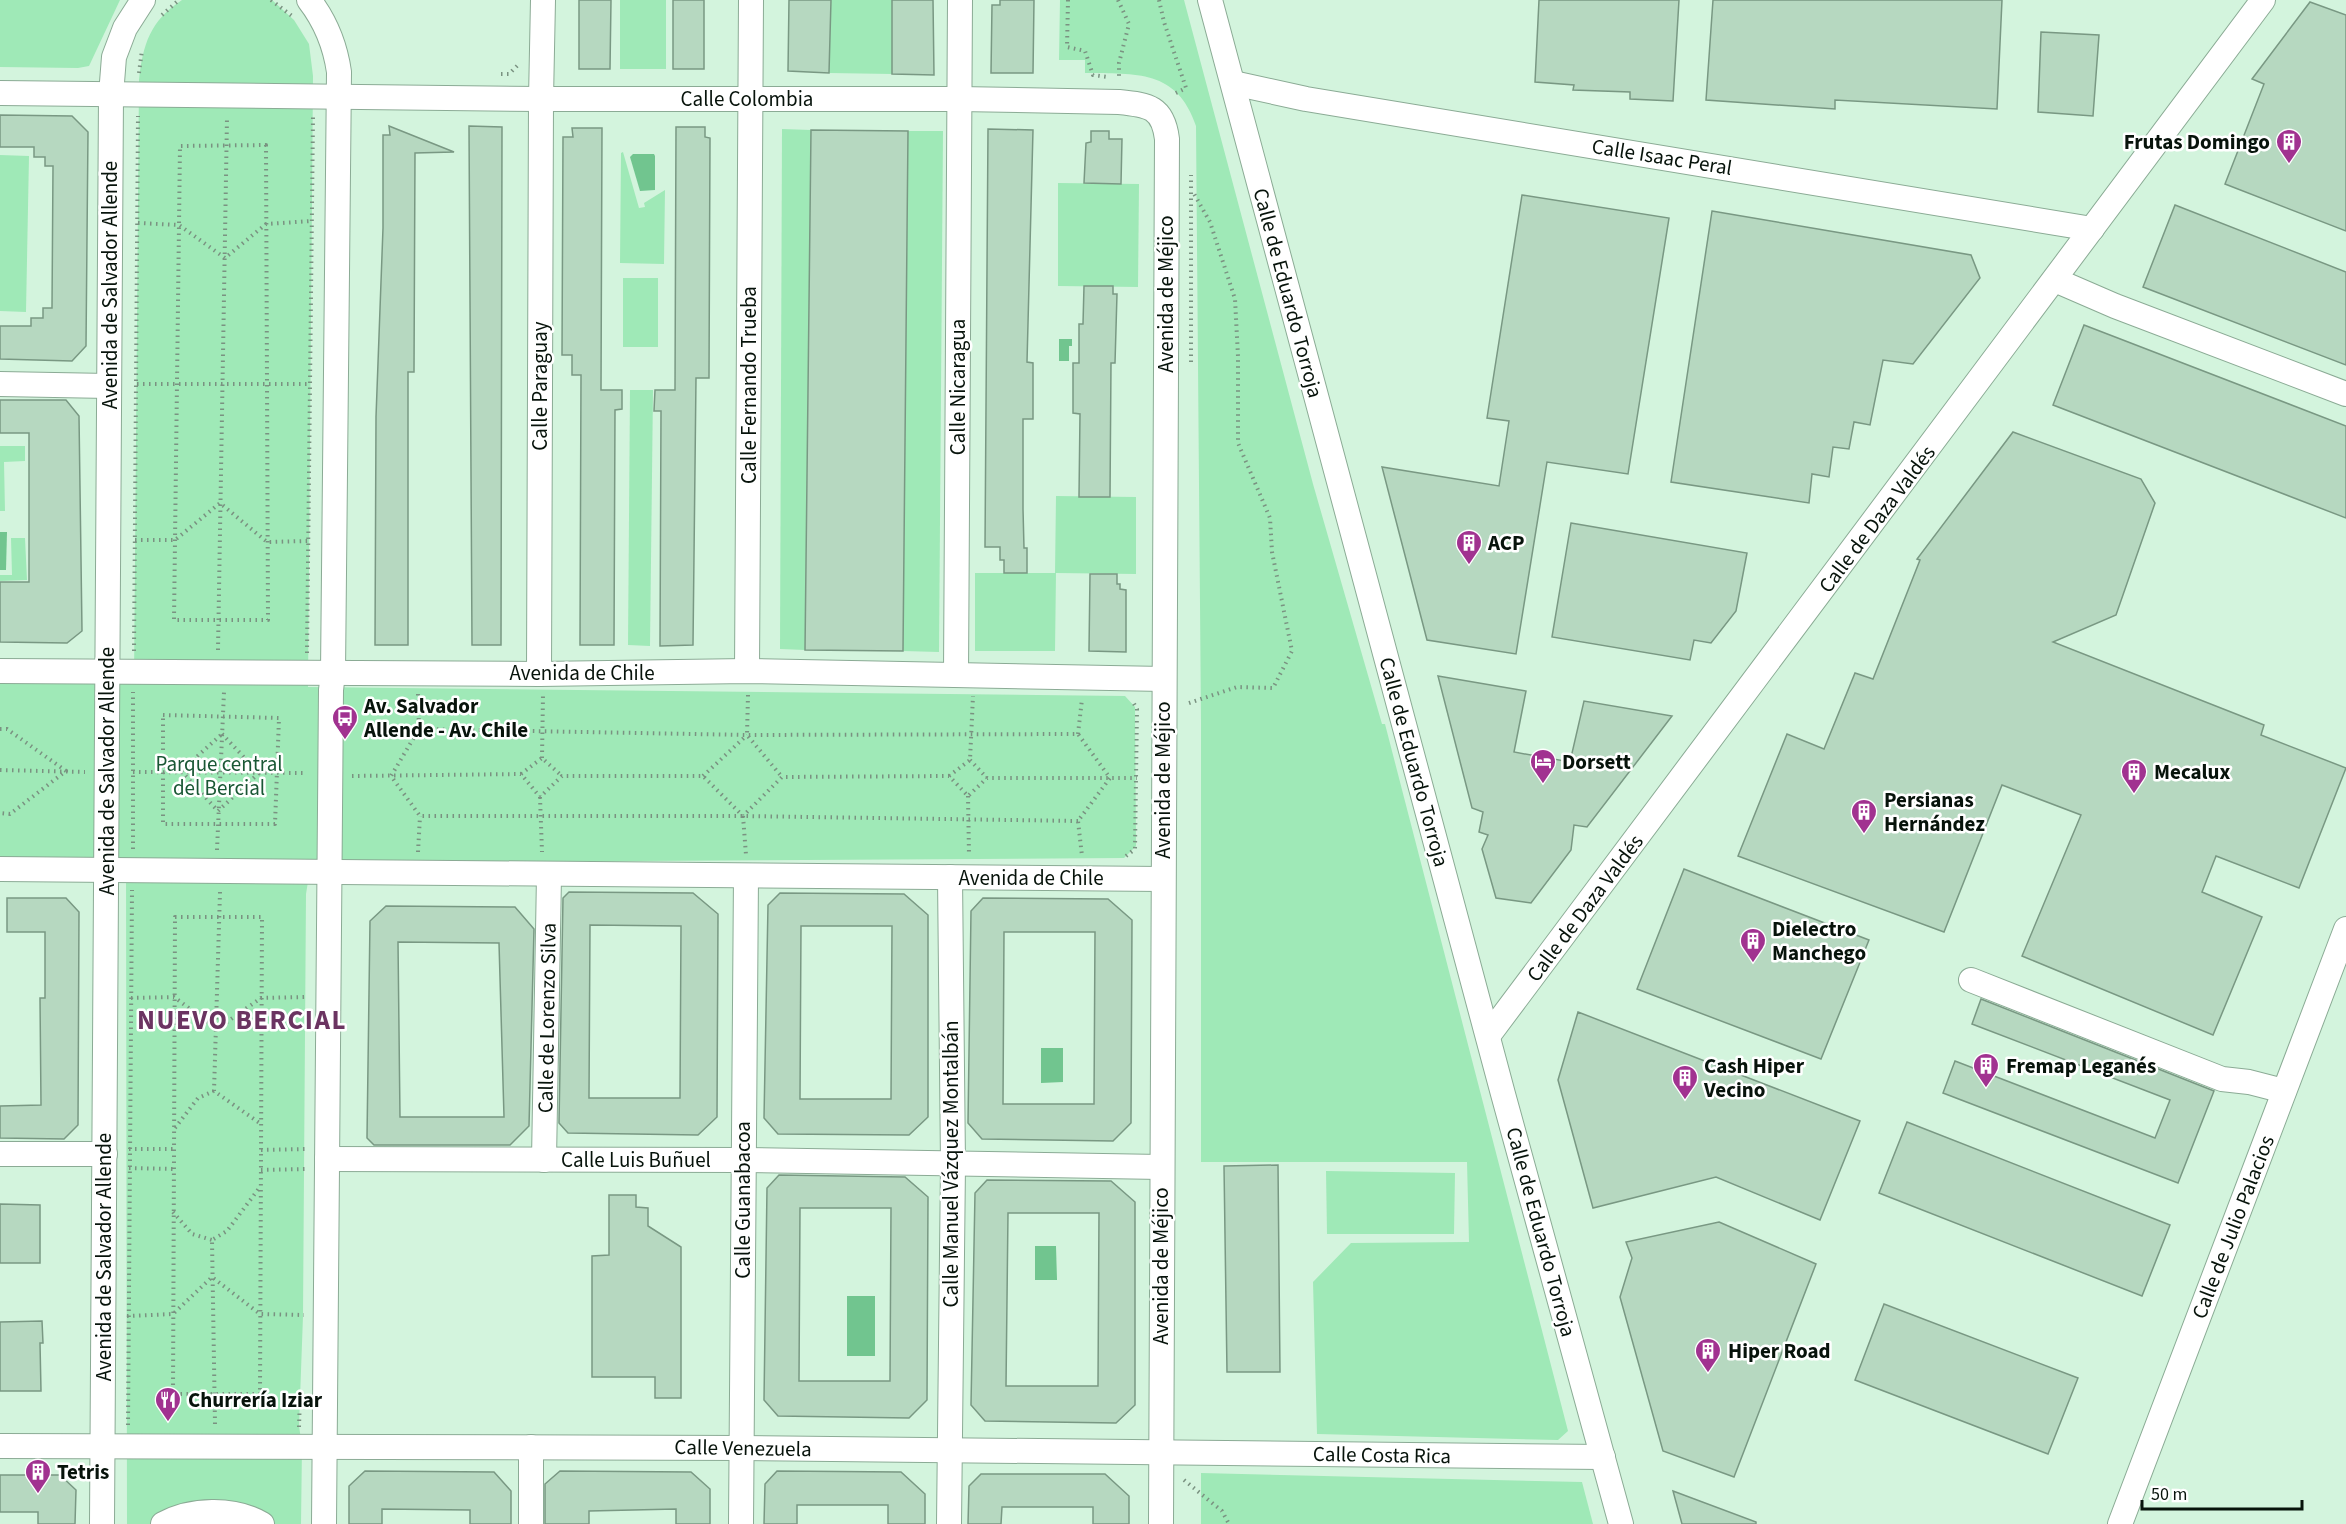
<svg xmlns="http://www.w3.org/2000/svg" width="2346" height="1524" viewBox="0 0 2346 1524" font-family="'Source Sans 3',sans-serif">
	<rect width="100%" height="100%" fill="#d3f4dd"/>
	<!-- green -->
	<g fill="#9fe9b7">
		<path d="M0 0H120L89 66 78 68 0 67Z"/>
		<path d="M182 0H272L294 20 309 44 313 76 308 687 1125 696 1135 707 1136 846 1124 858 311 863 306 894 303 1316 299 1426 302 1446 301 1524H127L126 862 0 861V682H134L139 80C143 44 150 21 182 0Z"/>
		<rect x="620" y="0" width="46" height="69"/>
		<path d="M831 0H892V74L829 73Z"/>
		<path d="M1060 0H1184L1313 484 1382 724H1385L1568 1431 1558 1440 1317 1434 1313 1282 1351 1243 1469 1242 1467 1162H1201V723L1196 126C1177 69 1136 74 1085 73V60H1059Z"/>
		<path d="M782 129 811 130 805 650 780 649Z"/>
		<path d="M908 131H943L939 652 903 651Z"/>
		<path d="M623 152 639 208 645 207 644 203 665 190 664 264 620 263 621 153Z"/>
		<path d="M0 155 29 156 26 312 0 311Z"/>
		<path d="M1058 183 1139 184 1138 287 1058 286Z"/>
		<rect x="623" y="278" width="35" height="69"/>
		<path d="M630 390H653L650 646 628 645Z"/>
		<path d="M0 446H25V461L4 462 5 511H0Z"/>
		<path d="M1056 496 1136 497V574L1056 573 1055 651H975V573H1055Z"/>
		<path d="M11 538H25L27 580 0 581V575H12Z"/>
		<path d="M1326 1171 1455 1173 1454 1234H1327Z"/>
		<path d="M1201 1473 1582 1482 1593 1524H1201Z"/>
	</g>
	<!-- water -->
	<g fill="#71c58f">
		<path d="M633 154H654L655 156V190L640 191 630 157Z"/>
		<path d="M1059 339H1072V346H1069V361H1059Z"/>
		<path d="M0 532H7L6 570H0Z"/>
		<path d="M1041 1048H1063V1082L1041 1083Z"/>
		<path d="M1035 1246H1056L1057 1280H1035Z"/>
		<rect x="847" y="1296" width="28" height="60"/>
	</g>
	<!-- building -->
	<g fill="#b6d8c0" stroke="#799883" stroke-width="1.5" fill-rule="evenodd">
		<path d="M579 0H611L610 69H579Z"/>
		<rect x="673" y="0" width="31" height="69"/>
		<path d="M789 0H831L829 73 788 71Z"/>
		<path d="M892 0H933L934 75 892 74Z"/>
		<path d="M1000 0H1034L1033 73H991L992 5H1000Z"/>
		<path d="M1539 0H1679L1673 101 1630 99V92L1573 90 1574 85 1535 82Z"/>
		<path d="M1713 0H2002L1997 109 1835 100V109L1706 100Z"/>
		<path d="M2310 2 2346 15V231L2225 184 2264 84 2252 79Z"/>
		<path d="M2041 32 2099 35 2093 116 2038 112Z"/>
		<path d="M0 115 72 116 88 132 86 346 72 361 0 359V326H31V318H43V308H52L53 166H45V157H34V147H0Z"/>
		<path d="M389 126 454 152 415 153 414 372H408V645H375L376 417 383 228V135H390Z"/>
		<path d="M469 126 502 127 501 645H472Z"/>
		<path d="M676 127H705V137L710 138 709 378H696L693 645 660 646 661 411H654L655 390H675Z"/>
		<path d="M572 128H602L601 390H622V409L615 410 614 645H580L581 375H572V355H562L563 137H573Z"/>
		<path d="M988 129 1033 130 1027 362 1033 363V419H1023V509L1024 548H1027V573H1004V560H1000V547H985Z"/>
		<path d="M811 130 908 131 903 651 805 650Z"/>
		<path d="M1091 131H1109V139H1122L1121 184 1084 183 1086 143 1091 142Z"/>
		<path d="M1522 195 1669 218 1628 474 1547 462 1516 654 1427 640 1382 467 1499 486 1509 421 1487 418Z"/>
		<path d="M2175 205 2346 272V365L2143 287Z"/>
		<path d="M1712 211 1971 255 1980 278 1913 364 1883 360 1870 425 1854 422 1849 449 1833 447 1829 477 1812 474 1809 503 1671 482Z"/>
		<path d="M1084 286H1113V294H1117L1115 363H1111L1110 497H1079L1080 414 1073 413V363H1079V324H1083Z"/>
		<path d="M2084 325 2346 426V518L2053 405Z"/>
		<path d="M0 400H66L79 416 82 631 67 643 0 642V582H29V433H0Z"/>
		<path d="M2013 432 2141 479 2155 503 2116 615 2053 642 2264 725 2261 735 2346 768 2299 888 2216 856 2202 892 2262 917 2213 1035 2022 956 2081 815 2002 785 1944 932 1738 856 1787 734 1824 749 1855 673 1873 679 1920 560 1917 559Z"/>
		<path d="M1571 523 1747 553 1736 611 1711 643 1694 640 1690 660 1552 637Z"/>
		<path d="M1090 574H1117V584H1120V589L1126 590V652L1089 651Z"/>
		<path d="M1438 676 1526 691 1514 752 1570 762 1584 701 1672 716 1587 827 1574 825 1571 850 1531 903 1496 898 1482 849 1488 835 1479 832 1483 812 1472 808Z"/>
		<path d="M1684 869 1869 940 1821 1059 1637 989Z"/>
		<path d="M569 892 693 893 718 914 717 1117 698 1135 568 1133 559 1123 563 898ZM590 925 681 926 680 1098H589Z"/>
		<path d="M780 893 904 894 928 915V1117L909 1135 778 1134 764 1118 768 905ZM801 926H892L891 1099H800Z"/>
		<path d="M7 898H66L79 912 78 1125 64 1139 0 1138V1106L41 1105 40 998H45V932H7Z"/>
		<path d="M983 898 1108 899 1132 920 1131 1123 1113 1141 982 1139 968 1123 971 911ZM1004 932H1095L1094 1104H1003Z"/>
		<path d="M386 906 515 907 534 929 529 1126 510 1145H374L367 1138 370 921ZM398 942 499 943 504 1117H400Z"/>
		<path d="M1981 999 2214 1091 2178 1183 1943 1093 1955 1061 2155 1138 2170 1100 1972 1024Z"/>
		<path d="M1578 1012 1860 1121 1820 1220 1716 1177 1593 1208 1558 1080Z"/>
		<path d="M1907 1122 2170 1225 2142 1296 1879 1193Z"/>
		<path d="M1278 1165 1280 1372H1227L1224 1166Z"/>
		<path d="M779 1175 905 1177 928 1197 927 1400 909 1418 778 1416 764 1400 767 1188ZM800 1208H891L890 1381H799Z"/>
		<path d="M987 1180 1111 1181 1135 1202V1405L1116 1423 985 1421 971 1405 975 1193ZM1008 1213H1099L1098 1386H1006Z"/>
		<path d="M609 1195H636V1207L648 1208V1226L681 1247V1398H655V1377H592V1256L609 1255Z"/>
		<path d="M0 1204 40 1205V1263H0Z"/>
		<path d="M1719 1222 1816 1264 1734 1477 1663 1451 1620 1297 1632 1258 1626 1242Z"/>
		<path d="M1884 1304 2078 1378 2048 1454 1855 1380Z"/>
		<path d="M42 1321 43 1343H40L41 1391H0V1322Z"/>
		<path d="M365 1471 494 1472 511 1491V1524H470V1510L382 1509V1524H349V1486Z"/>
		<path d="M560 1471 691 1472 710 1489V1524H676V1509L589 1511V1524H545V1484Z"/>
		<path d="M777 1471 901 1472 925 1494V1524H888V1505H797V1524H764L765 1484Z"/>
		<path d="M981 1474H1105L1129 1496V1524H1093V1507H1002L1001 1524H968L969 1486Z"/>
		<path d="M0 1475H60L76 1490 75 1524H38V1512H0Z"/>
		<path d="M1673 1491 1756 1522V1524H1682Z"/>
	</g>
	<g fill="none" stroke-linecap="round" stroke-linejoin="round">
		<defs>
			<g id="minor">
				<path d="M309 0C326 22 335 44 339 72L333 673 331 690 324 1524"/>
				<path d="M1210 0 1503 1094 1621 1524"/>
				<path d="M1233 83 1306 99 2092 229"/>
				<path d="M0 93 541 99H959L1119 102C1149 105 1163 107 1167 139L1161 1524"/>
				<path d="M2055 280 2115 306 2346 394"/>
				<path d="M0 384 109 386"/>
				<path d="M0 671 539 674 747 671 1164 679"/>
				<path d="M747 671 751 0"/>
				<path d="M539 674 541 99 543 0"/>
				<path d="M956 675 960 0"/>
				<path d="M0 869 1163 879"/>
				<path d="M1971 980 2222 1079 2249 1082 2284 1091"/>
				<path d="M1488 1036 2263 0"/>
				<path d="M0 1154H105"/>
				<path d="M327 1159 743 1160 1161 1167"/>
				<path d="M544 1160 549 875"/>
				<path d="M0 1446 742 1448 1603 1457"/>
				<path d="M102 1524 111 95 114 57 125 28 143 0"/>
				<path d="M163 1524C191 1509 233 1507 262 1524"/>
				<path d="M531 1524V1447"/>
				<path d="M741 1524 746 876"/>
				<path d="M949 1524 953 1164 950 877"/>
				<path d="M2120 1524 2346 929"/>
			</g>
		</defs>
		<!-- minor casing -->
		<use href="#minor" stroke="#8bab95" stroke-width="26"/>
		<!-- path -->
		<g stroke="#7a9281" stroke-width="4" stroke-dasharray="1.5 4.5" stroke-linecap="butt">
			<path d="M271 0 292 16"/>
			<path d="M1068 0 1067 47 1085 51 1093 75 1108 77"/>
			<path d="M1118 0 1129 24 1119 63V79"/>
			<path d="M1159 0 1164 22 1186 88 1172 95"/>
			<path d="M162 15 179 0"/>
			<path d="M139 73 142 50"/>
			<path d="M501 74H509L519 64"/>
			<path d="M266 145 268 620H174L180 146Z"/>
			<path d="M138 223 179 225 225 258 266 224 312 221"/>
			<path d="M1191 362V175"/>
			<path d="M137 384H310"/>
			<path d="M135 540H175L220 503 267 542 308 541"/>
			<path d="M218 650 227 118"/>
			<path d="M134 651 138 116"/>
			<path d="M307 653 313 117"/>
			<path d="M418 694 419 729"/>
			<path d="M748 695 747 735 782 777"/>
			<path d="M1189 703 1237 687 1273 688 1292 651 1272 552 1270 518 1238 443V356L1235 299 1210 222 1193 192"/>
			<path d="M163 715 279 718 275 824H163Z"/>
			<path d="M0 729H7L66 771 10 814 0 813"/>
			<path d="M222 734 259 773 218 811 181 771Z"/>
			<path d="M1078 734 1082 699"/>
			<path d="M542 758 543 695"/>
			<path d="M970 760 987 778"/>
			<path d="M0 770 85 772"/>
			<path d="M133 772 307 773"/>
			<path d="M521 774 542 758 562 776"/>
			<path d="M352 776 521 774 540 797 562 776H703L743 816 782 777 949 776 968 796 987 778H1137"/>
			<path d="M703 776 747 735"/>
			<path d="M949 776 970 760 973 696"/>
			<path d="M968 796 969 855"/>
			<path d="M540 797 542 852"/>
			<path d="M743 816 746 855"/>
			<path d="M1078 821 743 816H420L391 776 419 729 747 735 1078 734 1110 778 1078 821 1082 856"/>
			<path d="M133 849V692"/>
			<path d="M217 850 224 692"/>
			<path d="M418 852 420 816"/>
			<path d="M1126 856 1135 849 1137 709 1133 702"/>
			<path d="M220 892 214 1091 261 1124"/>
			<path d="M175 917H262L260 1394H173Z"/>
			<path d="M131 998 174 997 217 1029 261 998 305 997"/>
			<path d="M175 1128 198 1098 214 1091"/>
			<path d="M129 1149H173"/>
			<path d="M261 1150 306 1149"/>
			<path d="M129 1168 174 1169"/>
			<path d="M261 1170 306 1169"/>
			<path d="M173 1212 192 1234 212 1240"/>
			<path d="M127 1316 173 1314 212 1277 260 1314 304 1315"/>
			<path d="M215 1424 212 1240 227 1231 260 1187"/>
			<path d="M128 1425 132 890"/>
			<path d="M299 1427 300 1398"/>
			<path d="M1184 1480 1222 1511 1229 1524"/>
		</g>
		<!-- minor -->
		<use href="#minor" stroke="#fff" stroke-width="24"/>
	</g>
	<!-- icons -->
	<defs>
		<symbol id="building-pin" viewBox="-11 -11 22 30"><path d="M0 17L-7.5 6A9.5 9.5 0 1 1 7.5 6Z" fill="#a13290" stroke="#fff"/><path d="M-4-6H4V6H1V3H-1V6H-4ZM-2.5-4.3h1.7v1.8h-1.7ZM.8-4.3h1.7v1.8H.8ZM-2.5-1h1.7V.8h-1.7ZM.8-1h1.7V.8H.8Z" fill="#fff"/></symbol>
		<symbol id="bus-pin" viewBox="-11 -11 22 30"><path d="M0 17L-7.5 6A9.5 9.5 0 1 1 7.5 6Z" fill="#a13290" stroke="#fff"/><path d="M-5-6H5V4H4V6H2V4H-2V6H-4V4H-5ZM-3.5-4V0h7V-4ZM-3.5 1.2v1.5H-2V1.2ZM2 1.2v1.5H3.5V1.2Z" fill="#fff"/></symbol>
		<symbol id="hotel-pin" viewBox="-11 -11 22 30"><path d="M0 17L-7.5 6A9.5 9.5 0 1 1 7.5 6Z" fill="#a13290" stroke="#fff"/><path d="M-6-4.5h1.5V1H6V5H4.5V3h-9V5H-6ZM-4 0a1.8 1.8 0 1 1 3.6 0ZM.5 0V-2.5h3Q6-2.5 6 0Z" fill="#fff"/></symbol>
		<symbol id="restaurant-pin" viewBox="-11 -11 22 30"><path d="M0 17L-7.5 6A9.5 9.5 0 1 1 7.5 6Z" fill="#a13290" stroke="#fff"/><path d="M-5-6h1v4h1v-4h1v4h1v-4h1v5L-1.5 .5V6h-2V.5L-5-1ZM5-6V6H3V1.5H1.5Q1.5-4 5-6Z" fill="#fff"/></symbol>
	</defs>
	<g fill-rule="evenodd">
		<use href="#building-pin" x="2274" y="127" width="30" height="40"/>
		<use href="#building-pin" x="1454" y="528" width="30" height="40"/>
		<use href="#bus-pin" x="330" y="703" width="30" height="40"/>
		<use href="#hotel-pin" x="1528" y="747" width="30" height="40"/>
		<use href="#building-pin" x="2119" y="757" width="30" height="40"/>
		<use href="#building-pin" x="1849" y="797" width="30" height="40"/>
		<use href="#building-pin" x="1738" y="926" width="30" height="40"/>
		<use href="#building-pin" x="1971" y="1051" width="30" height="40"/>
		<use href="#building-pin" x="1670" y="1063" width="30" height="40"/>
		<use href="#building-pin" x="1693" y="1336" width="30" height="40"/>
		<use href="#restaurant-pin" x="153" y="1385" width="30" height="40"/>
		<use href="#building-pin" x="23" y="1457" width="30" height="40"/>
	</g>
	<g text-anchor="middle" stroke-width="5" stroke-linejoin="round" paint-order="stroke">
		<!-- street labels -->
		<g font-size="21" fill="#07130b" stroke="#fff">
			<text x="747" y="106">Calle Colombia</text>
			<text transform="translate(1662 157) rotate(9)" y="7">Calle Isaac Peral</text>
			<text transform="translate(110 285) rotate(-90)" y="7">Avenida de Salvador Allende</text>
			<text transform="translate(1288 293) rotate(75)" y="7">Calle de Eduardo Torroja</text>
			<text transform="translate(1166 294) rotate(-90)" y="7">Avenida de Méjico</text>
			<text transform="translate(749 385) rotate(-90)" y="7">Calle Fernando Trueba</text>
			<text transform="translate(540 386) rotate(-90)" y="7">Calle Paraguay</text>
			<text transform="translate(958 387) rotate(-90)" y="7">Calle Nicaragua</text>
			<text transform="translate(1877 519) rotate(-53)" y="7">Calle de Daza Valdés</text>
			<text x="582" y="680">Avenida de Chile</text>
			<text transform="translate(1414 762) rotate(75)" y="7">Calle de Eduardo Torroja</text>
			<text transform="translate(107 771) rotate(-90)" y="7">Avenida de Salvador Allende</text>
			<text transform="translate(1163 780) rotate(-90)" y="7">Avenida de Méjico</text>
			<text x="1031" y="885">Avenida de Chile</text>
			<text transform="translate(1585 908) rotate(-53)" y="7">Calle de Daza Valdés</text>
			<text transform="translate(547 1018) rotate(-89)" y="7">Calle de Lorenzo Silva</text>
			<text x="636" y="1167">Calle Luis Buñuel</text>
			<text transform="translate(951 1164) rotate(-90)" y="7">Calle Manuel Vázquez Montalbán</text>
			<text transform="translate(743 1200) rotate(-90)" y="7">Calle Guanabacoa</text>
			<text transform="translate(2233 1227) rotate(-69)" y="7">Calle de Julio Palacios</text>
			<text transform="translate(1541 1232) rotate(75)" y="7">Calle de Eduardo Torroja</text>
			<text transform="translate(104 1257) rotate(-90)" y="7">Avenida de Salvador Allende</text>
			<text transform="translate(1161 1266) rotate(-90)" y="7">Avenida de Méjico</text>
			<text transform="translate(743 1448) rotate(1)" y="7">Calle Venezuela</text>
			<text transform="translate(1382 1455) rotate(1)" y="7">Calle Costa Rica</text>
		</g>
		<!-- poi labels -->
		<g font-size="21" font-weight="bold" fill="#07130b" stroke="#fff" text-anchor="start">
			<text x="2270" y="149" text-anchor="end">Frutas Domingo</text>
			<text x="1488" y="550">ACP</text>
			<text x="364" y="713">Av. Salvador<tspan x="364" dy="24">Allende - Av. Chile</tspan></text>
			<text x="1562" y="769">Dorsett</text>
			<text x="2154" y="779">Mecalux</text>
			<text x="1884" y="807">Persianas<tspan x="1884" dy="24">Hernández</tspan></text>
			<text x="1772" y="936">Dielectro<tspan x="1772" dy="24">Manchego</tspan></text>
			<text x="1704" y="1073">Cash Hiper<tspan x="1704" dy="24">Vecino</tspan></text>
			<text x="2006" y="1073">Fremap Leganés</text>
			<text x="1728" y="1358">Hiper Road</text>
			<text x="188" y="1407">Churrería Iziar</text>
			<text x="57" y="1479">Tetris</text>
		</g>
		<!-- park labels -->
		<g font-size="21" fill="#195734" stroke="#fff">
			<text x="219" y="771">Parque central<tspan x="219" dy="24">del Bercial</tspan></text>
		</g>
		<!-- district labels -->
		<g font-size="27" font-weight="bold" letter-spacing="1.5" fill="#6b3461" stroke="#fff">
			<text x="242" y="1029">NUEVO BERCIAL</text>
		</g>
	</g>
	<!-- scale -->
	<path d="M2142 1500v9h160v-9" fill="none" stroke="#07130b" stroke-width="3"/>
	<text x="2151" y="1500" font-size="18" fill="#07130b" stroke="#ffffff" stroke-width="4.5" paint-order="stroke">50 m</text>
</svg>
